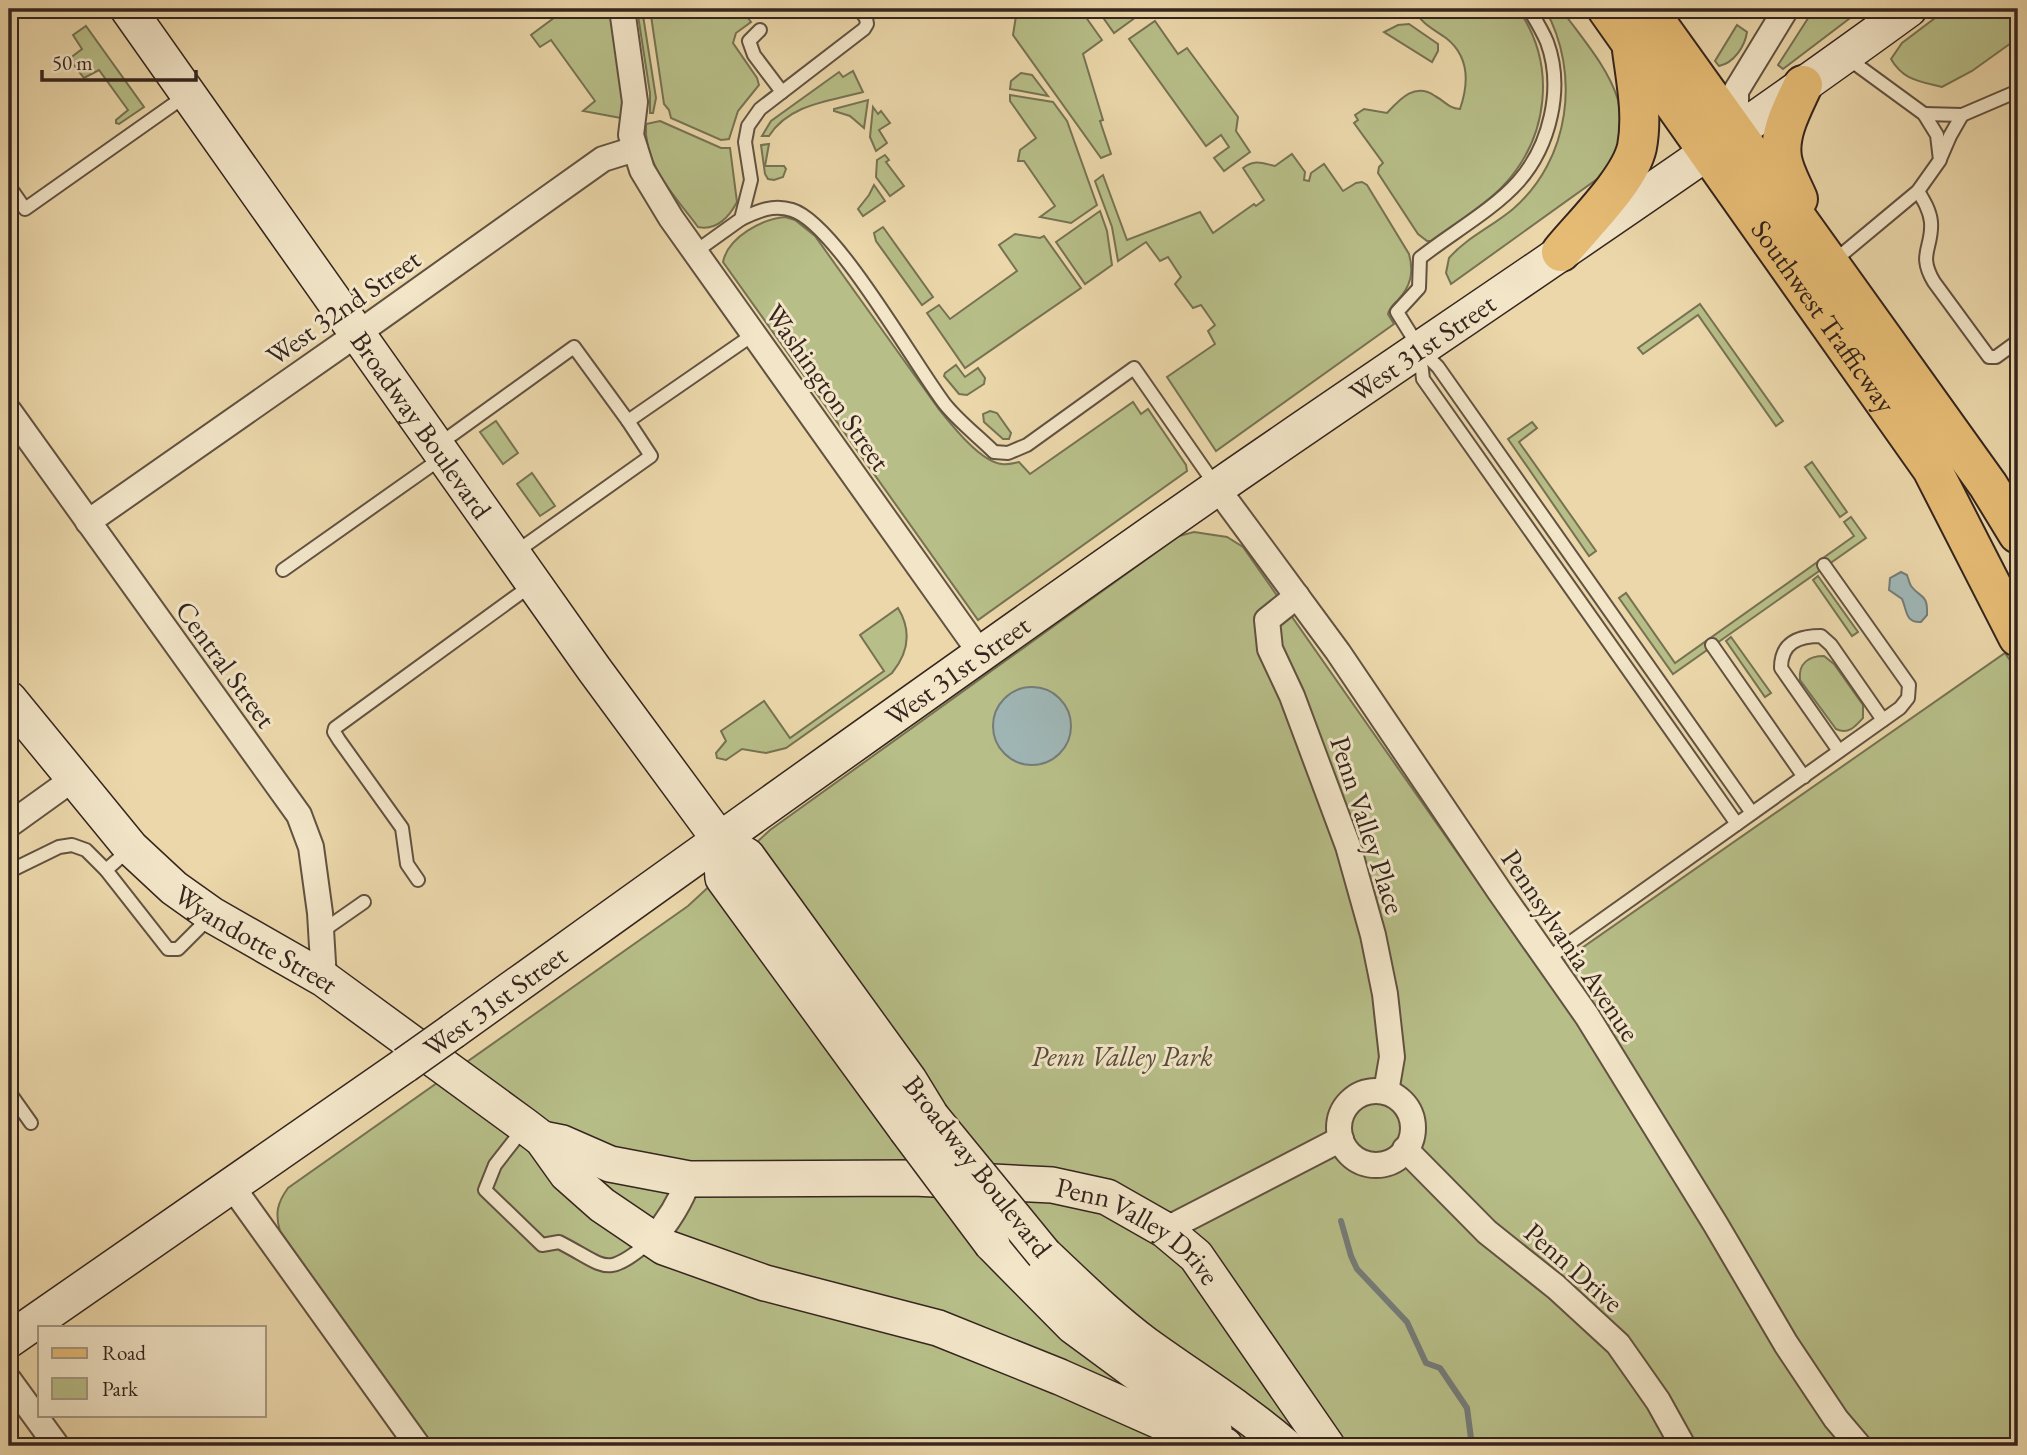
<svg xmlns="http://www.w3.org/2000/svg" width="2027" height="1455" viewBox="0 0 2027 1455" font-family="'EB Garamond',serif">
	<rect width="100%" height="100%" fill="#ebd7aa"/>
	<filter id="stains"><feTurbulence type="fractalNoise" baseFrequency=".00286" numOctaves="4"/><feColorMatrix values="0 0 0 0 .2 0 0 0 0 .09 0 0 0 0 .02 0 0 0 .5 -.17"/></filter>
	<radialGradient id="worn" r=".72"><stop offset=".6" stop-color="#630" stop-opacity="0"/><stop offset="1" stop-color="#630" stop-opacity=".3"/></radialGradient>
	<!-- green -->
	<g fill="#b7be88" stroke="#767253" stroke-width="2">
		<path d="M566 9H609L623 96 621 118 583 111 595 101 551 40 540 47 531 35Z"/>
		<path d="M637 9H642L656 98 653 113H650V93Z"/>
		<path d="M650 9H741L751 22 736 33 733 43 757 78 759 85 738 111 729 139 721 140 671 118 669 110 664 104Z"/>
		<path d="M1026 9H1080L1102 40 1083 54 1103 120 1100 121 1111 154 1101 158 1013 35 1016 16Z"/>
		<path d="M1097 9H1140L1143 12 1114 33Z"/>
		<path d="M1413 9H1518C1557 65 1549 137 1503 186 1483 207 1455 223 1431 241H1427L1418 234 1378 173 1379 167 1383 163 1354 123 1358 120 1355 115 1364 109 1387 113C1400 99 1415 82 1435 96 1446 102 1448 108 1460 109 1469 83 1469 56 1446 38 1433 29 1421 23 1413 9Z"/>
		<path d="M1545 9H1561C1599 62 1651 112 1600 177L1451 284 1446 273 1449 258C1466 238 1493 226 1513 209 1570 160 1581 73 1545 9Z"/>
		<path d="M1814 9H1862L1783 69 1778 65Z"/>
		<path d="M1947 9H2018V38L1972 71 1942 87C1919 81 1903 80 1891 59L1902 43Z"/>
		<path d="M1155 21 1178 54 1187 48 1238 117 1236 131 1250 152 1224 171 1214 158 1229 147 1221 135 1206 146 1129 39Z"/>
		<path d="M1409 24 1438 44V51L1432 62 1384 32 1398 25Z"/>
		<path d="M1737 25 1747 32C1745 46 1734 63 1719 66L1715 61Z"/>
		<path d="M86 26 144 107 119 124 116 123V120L128 110 99 70 84 78 69 59 82 49 73 35Z"/>
		<path d="M853 71 863 92C830 101 789 104 769 136H762L771 121 839 72 843 77Z"/>
		<path d="M1021 73 1032 75 1048 96 1010 89 1011 81Z"/>
		<path d="M1010 95 1053 102 1067 121 1097 205 1071 223 1040 217 1055 206 1024 161H1018L1020 150 1036 138 1010 101Z"/>
		<path d="M868 100 864 128 850 116 834 111V109Z"/>
		<path d="M873 107 878 114 881 111 890 123 879 130 887 143 876 151 870 137Z"/>
		<path d="M660 121 721 148H730L737 202C729 217 717 231 698 227 676 197 643 165 646 124Z"/>
		<path d="M769 144 765 166H784L786 169 783 177 774 180 768 179 765 174 761 145Z"/>
		<path d="M1292 154 1305 172 1304 180 1309 181 1311 173 1324 164 1343 191 1356 183 1362 182 1367 185 1409 254C1414 272 1411 286 1398 300 1393 305 1390 307 1388 314L1394 324 1216 451 1167 377 1215 344 1208 331 1215 325 1201 305 1193 308 1175 284 1181 277 1168 257 1160 261 1146 242 1118 261 1112 227 1095 181 1103 175 1127 240 1200 212 1213 233 1254 204 1256 206 1264 200 1243 168C1255 159 1262 163 1275 166Z"/>
		<path d="M885 155 889 160 886 162 904 186 890 196 876 177 877 160Z"/>
		<path d="M874 185 885 201 863 216 858 209 869 195Z"/>
		<path d="M1100 211 1107 231 1112 265 1085 284 1056 242Z"/>
		<path d="M785 217 795 220 815 236 938 408C951 424 980 462 1002 464 1008 465 1014 463 1019 462L1030 474 1133 402 1141 414 1148 409 1186 465 1187 471 978 620 723 262C728 237 762 219 785 217Z"/>
		<path d="M883 227 933 297 922 305 876 241 874 233Z"/>
		<path d="M1015 234 1040 238 1044 236 1081 288 965 368 927 313 939 305 950 319 1017 271 999 245Z"/>
		<path d="M1700 304 1783 421 1776 426 1698 315 1643 354 1638 348Z"/>
		<path d="M956 365 965 377 978 368 985 378 984 384 967 395 959 394 944 376 945 373Z"/>
		<path d="M990 411 997 413 1011 433 1009 439H1003L984 422 983 414Z"/>
		<path d="M496 421 518 453 503 464 480 432Z"/>
		<path d="M1532 422 1537 428 1519 442 1596 551 1589 556 1508 439Z"/>
		<path d="M1812 462 1847 512 1840 517 1805 467Z"/>
		<path d="M532 473 555 506 540 516 517 484Z"/>
		<path d="M1851 517 1866 538 1673 674 1619 598 1626 593 1675 663 1854 536 1844 522Z"/>
		<path d="M1194 532 1227 537 1243 547 1543 975 2005 653 2018 672V1446H433L280 1231C275 1214 277 1203 288 1188L688 906 770 830 1179 536Z"/>
		<path d="M1818 576 1858 632 1852 636 1813 580Z"/>
		<path d="M898 608C912 631 909 652 892 673L786 748 766 753 742 749 726 760 717 758 716 753 726 741 721 731 764 701 790 738 884 671 860 635Z"/>
		<path d="M1731 637 1771 693 1765 697 1726 641Z"/>
		<path d="M1824 656 1834 664 1863 705V718C1855 727 1848 735 1836 729L1800 680C1798 663 1809 656 1824 656Z"/>
	</g>
	<!-- water -->
	<g fill="#9fb6b5" stroke="#757c79" stroke-width="2">
		<path d="M1901 572 1907 575C1908 578 1909 582 1911 586 1921 599 1928 593 1927 615L1921 622C1905 623 1907 610 1902 599L1889 590 1890 578Z"/>
		<circle cx="1032" cy="726" r="39"/>
	</g>
	<g fill="none" stroke-linecap="round" stroke-linejoin="round">
		<!-- stream -->
		<path stroke="#757c79" stroke-width="6" d="M1341 1221 1351 1256 1357 1269 1407 1322 1426 1363 1440 1368 1467 1408 1472 1446"/>
		<defs>
			<g id="lane">
				<path d="M1529 9C1535 19 1542 30 1547 42 1564 88 1550 146 1518 182 1493 210 1450 234 1420 258L1419 288 1397 312 1420 349 1438 367 1752 813"/>
				<path d="M760 30 749 41 754 55 782 92"/>
				<path d="M1924 114 1962 115 2018 91"/>
				<path d="M1940 159 1950 136 1962 115"/>
				<path d="M9 186 25 209 188 94"/>
				<path d="M1918 191C1924 201 1930 211 1931 222 1933 248 1917 254 1934 282L1989 357H1996L2018 341"/>
				<path d="M741 219C758 211 773 204 792 210 835 223 913 362 944 403 958 421 978 436 994 452L1008 453 1027 445 1134 368 1216 486"/>
				<path d="M695 252 741 219 751 180 745 142 748 126 760 109 864 29 867 24 866 18 859 9"/>
				<path d="M1834 261 1918 191 1940 160 1937 135 1924 114 1846 57"/>
				<path d="M1420 353 1423 379 1737 824"/>
				<path d="M438 445 574 347 628 421 754 334"/>
				<path d="M516 552 651 456 628 421"/>
				<path d="M283 570 443 457"/>
				<path d="M1712 645 1804 777"/>
				<path d="M1839 751 1781 668C1781 642 1799 636 1821 636L1831 645 1883 720"/>
				<path d="M9 858 16 868 59 847 72 845 86 850 106 870 168 949H178L210 917"/>
				<path d="M106 870 131 848"/>
				<path d="M418 880 407 864 402 828 339 740 334 732 335 728 533 584"/>
				<path d="M321 932 364 902"/>
				<path d="M1547 959 1900 708 1908 698 1909 685 1824 565"/>
				<path d="M9 1092 31 1123"/>
				<path d="M523 1129 495 1165 485 1190 542 1245 559 1242C608 1267 604 1279 651 1241"/>
			</g>
			<g id="street">
				<path d="M622 9 635 102 631 135 642 170 671 218 981 654"/>
				<path d="M1736 132V91L1786 9"/>
				<path d="M9 411 299 815 311 847 320 913 324 979"/>
				<path d="M1217 488 1338 652 1500 892 1587 1016 1716 1225 1786 1344 1836 1419 1859 1446"/>
				<path d="M88 522 357 334 603 159 635 149"/>
				<path d="M1297 596 1267 620 1270 649 1292 696 1348 846 1373 935 1385 994 1392 1057 1386 1092"/>
				<path d="M9 825 73 779"/>
				<circle cx="1376" cy="1128" r="37"/>
				<path d="M1405 1149 1487 1232 1556 1287 1618 1344 1658 1401 1683 1446"/>
				<path d="M231 1185 418 1446"/>
				<path d="M1165 1230 1341 1139"/>
				<path d="M652 1240C669 1221 680 1203 689 1179"/>
				<path d="M9 1380 57 1446"/>
			</g>
			<g id="secondary">
				<path id="s1" d="M128 9 594 669 720 840 747 856 909 1080 931 1116"/>
				<path id="s2" d="M9 699 131 848 174 888 212 915 324 979 525 1126 542 1139 567 1174 602 1205 664 1247 765 1283 938 1328 1060 1377 1191 1435 1225 1446"/>
				<path d="M720 840 723 878 906 1129"/>
				<path id="s3" d="M453 1031C707 849 961 666 1218 487 1448 328 1683 174 1909 9"/>
				<path id="s4" d="M542 1139 562 1143 610 1164 689 1179 914 1178 1052 1185 1107 1197 1165 1230 1196 1256 1327 1446"/>
				<path d="M992 1244 1073 1326 1214 1430"/>
				<path d="M1044 1254C1077 1285 1109 1317 1145 1344 1192 1378 1241 1408 1285 1446"/>
				<path d="M9 1340 405 1065"/>
			</g>
			<g id="primary">
				<path id="s5" d="M1607 9 1932 469 2018 637"/>
				<path d="M1647 9 1988 485 2018 534"/>
				<path d="M1798 199C1793 187 1784 172 1782 158 1778 133 1793 107 1803 85"/>
				<path d="M1561 252C1583 225 1630 180 1637 147 1643 115 1636 81 1632 50"/>
			</g>
		</defs>
		<!-- lane casing -->
		<use href="#lane" stroke="#625241" stroke-width="16"/>
		<!-- street casing -->
		<use href="#street" stroke="#625241" stroke-width="28"/>
		<!-- secondary casing -->
		<use href="#secondary" stroke="#35251e" stroke-width="38"/>
		<!-- primary casing -->
		<use href="#primary" stroke="#35251e" stroke-width="42"/>
		<!-- lane -->
		<use href="#lane" stroke="#f2e5c8" stroke-width="12"/>
		<!-- street -->
		<use href="#street" stroke="#f2e5c8" stroke-width="24"/>
		<!-- secondary -->
		<use href="#secondary" stroke="#f2e5c8" stroke-width="35"/>
		<!-- primary -->
		<use href="#primary" stroke="#e6bc75" stroke-width="38"/>
		<defs>
			<g id="secondary-bridge">
				<path d="M405 1065 453 1031"/>
				<path d="M931 1116 1044 1254"/>
				<path d="M906 1129 992 1244"/>
			</g>
		</defs>
		<!-- secondary-bridge casing -->
		<use href="#secondary-bridge" stroke="#35251e" stroke-width="38" stroke-linecap="butt"/>
		<!-- secondary-bridge -->
		<use href="#secondary-bridge" stroke="#f2e5c8" stroke-width="35"/>
	</g>
	<g text-anchor="middle" stroke-width="6" stroke-linejoin="round" paint-order="stroke">
		<!-- street labels -->
		<g font-size="28" fill="#35251e" stroke="#f2e5c8">
			<text transform="translate(343 307) rotate(-35)" y="10">West 32nd Street</text>
			<text dy="10" stroke="none"><textPath href="#s5" startOffset="376">Southwest Trafficway</textPath></text>
			<text dy="10" stroke="none"><textPath href="#s3" startOffset="1186">West 31st Street</textPath></text>
			<text transform="translate(828 387) rotate(55)" y="10">Washington Street</text>
			<text dy="10" stroke="none"><textPath href="#s1" startOffset="509">Broadway Boulevard</textPath></text>
			<text transform="translate(226 664) rotate(54)" y="10">Central Street</text>
			<text dy="10" stroke="none"><textPath href="#s3" startOffset="620">West 31st Street</textPath></text>
			<text transform="translate(1368 825) rotate(72)" y="10">Penn Valley Place</text>
			<text dy="10" stroke="none"><textPath href="#s2" startOffset="348">Wyandotte Street</textPath></text>
			<text transform="translate(1571 945) rotate(56)" y="10">Pennsylvania Avenue</text>
			<text transform="translate(495 1001) rotate(-36)" y="10">West 31st Street</text>
			<text transform="translate(978 1166) rotate(52)" y="10">Broadway Boulevard</text>
			<text dy="10" stroke="none"><textPath href="#s4" startOffset="616">Penn Valley Drive</textPath></text>
			<text transform="translate(1574 1267) rotate(41)" y="10">Penn Drive</text>
		</g>
		<!-- park labels -->
		<g font-size="28" font-style="italic" fill="#564b38" stroke="#f2e5c8">
			<text x="1122" y="1066">Penn Valley Park</text>
		</g>
	</g>
	<!-- margin -->
	<rect width="2027" height="1455" fill="none" stroke="#ebd7aa" stroke-width="35"/>
	<rect x="10" y="10" width="2006" height="1434" fill="none" stroke="#35251e" stroke-width="3.5"/>
	<rect x="18" y="18" width="1992" height="1420" fill="none" stroke="#35251e" stroke-width="2"/>
	<!-- legend -->
	<rect x="38" y="1326" width="228" height="91" fill="#f2e5c8" stroke="#a69884" stroke-width="2"/>
	<rect x="52" y="1348" width="35" height="10" fill="#e6bc75" stroke="#a69884" stroke-width="2"/>
	<text x="102" y="1360" font-size="21" fill="#35251e">Road</text>
	<rect x="52" y="1378" width="35" height="21" fill="#b7be88" stroke="#a69884" stroke-width="2"/>
	<text x="102" y="1396" font-size="21" fill="#35251e">Park</text>
	<!-- scale -->
	<path d="M42 70v10h154v-10" fill="none" stroke="#35251e" stroke-width="3.5"/>
	<text x="52" y="70" font-size="21" fill="#35251e" stroke="#f2e5c8" stroke-width="5" paint-order="stroke">50 m</text>
	<rect width="100%" height="100%" filter="url(#stains)"/>
	<rect width="100%" height="100%" fill="url(#worn)"/>
</svg>
